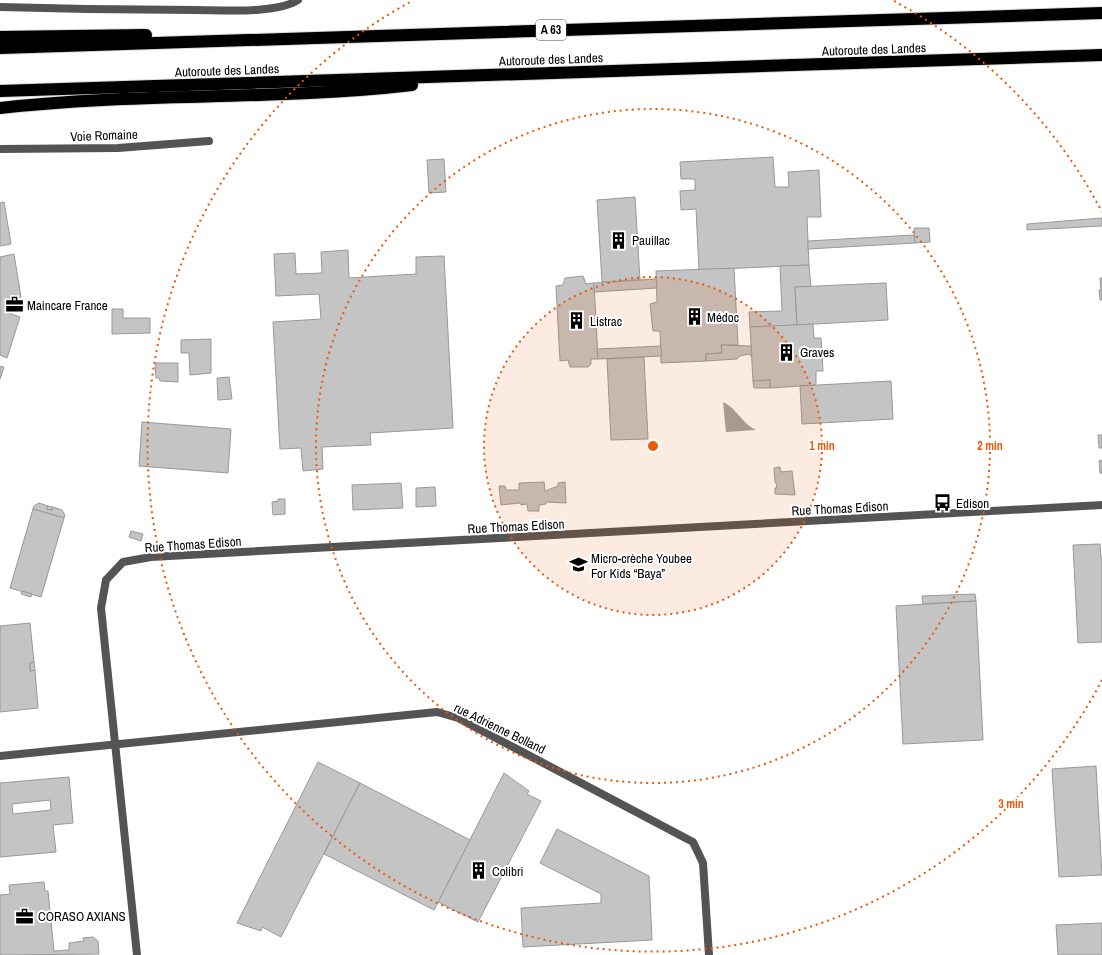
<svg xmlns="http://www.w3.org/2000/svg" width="1102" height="955" viewBox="0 0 1102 955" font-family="'Archivo Narrow',sans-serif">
	<rect width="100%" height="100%" fill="#fff"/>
	<!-- water -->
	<path fill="#a2a2a2" d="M723 402C737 408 742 424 756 430L726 432Z"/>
	<!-- building -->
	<g fill="#c4c4c4" stroke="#989898" fill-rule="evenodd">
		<path d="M773 157 775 187H789L788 172 819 170 821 217H807L809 265 699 270 696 209 681 210 680 191 695 190V179H681L680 162Z"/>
		<path d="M444 159 446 192 429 193 427 160Z"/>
		<path d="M635 197 640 280 602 282 597 200Z"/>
		<path d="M4 202 11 244 0 246V203Z"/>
		<path d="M1102 218V226L1027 230V224Z"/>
		<path d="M914 228H929L930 242 915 243Z"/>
		<path d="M914 235 915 243 808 249V241Z"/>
		<path d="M348 250 349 278 416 274V257L444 256 453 428 370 433 371 445 322 447 323 469 303 471 301 448 280 449 273 322 321 319 319 294 276 296 274 254 295 253 296 274 322 273 321 252Z"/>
		<path d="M14 254 21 297 7 299 6 312 20 317 7 358 0 355V257Z"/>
		<path d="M809 265 811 287H795L797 325 750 327 749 312 782 311 780 266Z"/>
		<path d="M734 268 738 345H721L722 353 706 354V361L661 363 660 331H653L650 304 657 302 656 271Z"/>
		<path d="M583 276 586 284 594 283 598 359H591V364L588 367H570L568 360 560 361 556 286 563 285 565 278Z"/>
		<path d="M1100 278H1102V300H1100L1099 290H1101Z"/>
		<path d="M656 279 657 288 594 292V283Z"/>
		<path d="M886 283 888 320 797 325 795 287Z"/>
		<path d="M112 309H123V318H150V333L112 334Z"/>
		<path d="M813 324 814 338H821L823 371H816V385L770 388V380L753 381 750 327Z"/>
		<path d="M211 339V373L190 375 189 353H181V340Z"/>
		<path d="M721 345 751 346 752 357 749 354 740 356 737 359 706 361V354L722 353Z"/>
		<path d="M661 346 662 356 598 359 597 349Z"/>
		<path d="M644 357 648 439 611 440 607 359Z"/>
		<path d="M155 363H178V382L160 381 159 378H156Z"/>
		<path d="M0 366 4 367 0 379Z"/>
		<path d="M229 377 232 399 218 400 217 378Z"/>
		<path d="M770 380V388H754L753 381Z"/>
		<path d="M891 381 893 419 802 424 800 386Z"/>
		<path d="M142 422 231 429 228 473 139 466Z"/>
		<path d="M1098 435H1102V448H1099Z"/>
		<path d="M1102 460V473H1100L1099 461Z"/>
		<path d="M780 467 781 472 792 471 795 495 775 494V488H777L776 483 775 482 774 468Z"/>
		<path d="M544 482 545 491 558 486V483L565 482 566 503 546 502V504L539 505V511H528L527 504 521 505 520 503 501 505 499 486H505L506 490H519V483Z"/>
		<path d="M401 483 403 508 353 510 352 485Z"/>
		<path d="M435 487 436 506 416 507V488Z"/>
		<path d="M278 499H285V514L273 515 272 502 278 501Z"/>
		<path d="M39 503 48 506 47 509 52 510 53 507 62 510 65 515 64 518 33 509 34 506Z"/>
		<path d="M48 506 53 507 52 510 47 509Z"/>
		<path d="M33 509 64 518 41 597 10 588Z"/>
		<path d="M131 531 143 534 141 541 129 537Z"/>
		<path d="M1100 544 1101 558H1102V642L1078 643 1073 545Z"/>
		<path d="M22 591 32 594 31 597 21 594Z"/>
		<path d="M975 594 976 601 923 604 922 596Z"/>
		<path d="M976 601 983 740 903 744 896 606Z"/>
		<path d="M30 623 34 662 30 663V671L35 670 38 708 0 712V626Z"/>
		<path d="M34 662 35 670 30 671V663Z"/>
		<path d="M318 762 360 783 281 937 262 927 261 931 237 923Z"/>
		<path d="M1096 766 1102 875 1059 877 1052 769Z"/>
		<path d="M504 773 529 791 527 794 541 801 478 922 438 902Z"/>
		<path d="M69 777 73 823 53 825 56 852 0 857V783ZM50 800 51 810 13 814 12 804Z"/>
		<path d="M360 783 470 840 434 910 324 854Z"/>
		<path d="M557 829 649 876 652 940 523 947 521 908 601 903V894L540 863Z"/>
		<path d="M44 882 45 891H48L54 951 69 950V943L84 941 83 938 93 937 98 941 99 954 0 955V895L10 894 9 885Z"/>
		<path d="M1102 923V955H1058L1056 925Z"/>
	</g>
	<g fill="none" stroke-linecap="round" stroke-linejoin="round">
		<defs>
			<g id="highway">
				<path d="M0 37 146 35"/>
				<path d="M0 48 1102 13"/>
				<path d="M0 91 1102 55"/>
				<path d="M0 108C137 92 275 101 412 85"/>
			</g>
		</defs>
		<!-- highway casing -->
		<use href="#highway" stroke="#dbdbdb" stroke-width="14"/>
		<!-- street -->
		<g stroke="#545454" stroke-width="8">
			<path d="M0 7C65 9 130 10 196 10 222 10 277 14 298 0"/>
			<path d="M0 149 118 148 209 141"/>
			<path d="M0 756 437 712 458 718 693 842 703 863 709 955"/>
			<path d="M137 955 101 608 106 580 123 562 151 557 1102 505"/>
		</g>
		<!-- highway -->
		<use href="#highway" stroke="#000" stroke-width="12"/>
	</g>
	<!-- distance rings -->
	<circle cx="653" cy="446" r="169" fill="#e8590c" fill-opacity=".12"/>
	<g fill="none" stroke="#e8590c" stroke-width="2" stroke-dasharray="2 4">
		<circle cx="653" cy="446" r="169"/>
		<circle cx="653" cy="446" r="337"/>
		<path d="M1102 680A506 506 0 1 1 412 1M894 1A506 506 0 0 1 1102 212"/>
	</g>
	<!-- icons -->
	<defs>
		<symbol id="building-bare" viewBox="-9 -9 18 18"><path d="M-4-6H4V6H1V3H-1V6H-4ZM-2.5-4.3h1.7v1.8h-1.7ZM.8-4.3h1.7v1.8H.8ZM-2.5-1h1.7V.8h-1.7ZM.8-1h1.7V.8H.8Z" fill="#000" stroke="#fff" stroke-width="2.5" paint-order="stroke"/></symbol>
		<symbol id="office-bare" viewBox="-9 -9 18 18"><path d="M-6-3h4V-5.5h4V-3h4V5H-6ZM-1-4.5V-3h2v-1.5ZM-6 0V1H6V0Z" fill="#000" stroke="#fff" stroke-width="2.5" paint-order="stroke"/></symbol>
		<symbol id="bus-bare" viewBox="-9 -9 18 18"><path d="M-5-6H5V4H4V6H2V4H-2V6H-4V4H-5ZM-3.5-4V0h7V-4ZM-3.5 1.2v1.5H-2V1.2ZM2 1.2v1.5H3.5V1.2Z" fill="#000" stroke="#fff" stroke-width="2.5" paint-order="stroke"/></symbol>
		<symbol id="school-bare" viewBox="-9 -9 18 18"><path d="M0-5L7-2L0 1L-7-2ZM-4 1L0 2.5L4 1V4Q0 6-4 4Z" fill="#000" stroke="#fff" stroke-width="2.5" paint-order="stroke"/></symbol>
	</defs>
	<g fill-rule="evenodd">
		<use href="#building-bare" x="606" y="228" width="25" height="25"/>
		<use href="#office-bare" x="2" y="292" width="25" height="25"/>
		<use href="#building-bare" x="682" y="304" width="25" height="25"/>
		<use href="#building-bare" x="564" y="308" width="25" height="25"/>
		<use href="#building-bare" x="774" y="340" width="25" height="25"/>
		<use href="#bus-bare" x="930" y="490" width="25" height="25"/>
		<use href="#school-bare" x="566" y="552" width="25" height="25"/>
		<use href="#building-bare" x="466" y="858" width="25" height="25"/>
		<use href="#office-bare" x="12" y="904" width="25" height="25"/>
	</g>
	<g text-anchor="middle" stroke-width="4" stroke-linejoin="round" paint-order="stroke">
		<!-- shield labels -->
		<rect fill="#fff" stroke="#4c4c4c" stroke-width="1" x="536" y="20" width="30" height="20" rx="3"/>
		<g font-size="12" font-weight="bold" fill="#000">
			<text x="551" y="34">A 63</text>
		</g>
		<!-- street labels -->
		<g font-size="13" fill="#000" stroke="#fff">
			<text transform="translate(874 49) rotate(-2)" y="5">Autoroute des Landes</text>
			<text transform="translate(551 59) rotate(-2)" y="5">Autoroute des Landes</text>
			<text transform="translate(227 70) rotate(-2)" y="5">Autoroute des Landes</text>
			<text transform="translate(104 135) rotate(-2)" y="5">Voie Romaine</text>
			<text transform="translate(840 508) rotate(-3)" y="5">Rue Thomas Edison</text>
			<text transform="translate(516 526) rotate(-3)" y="5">Rue Thomas Edison</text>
			<text transform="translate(193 544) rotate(-4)" y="5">Rue Thomas Edison</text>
			<text transform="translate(500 728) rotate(26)" y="5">rue Adrienne Bolland</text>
		</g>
		<!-- poi labels -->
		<g font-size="13" fill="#000" stroke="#fff" text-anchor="start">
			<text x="632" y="245">Pauillac</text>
			<text x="27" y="310">Maincare France</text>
			<text x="707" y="322">Médoc</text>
			<text x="590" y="326">Listrac</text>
			<text x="800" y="357">Graves</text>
			<text x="956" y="508">Edison</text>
			<text x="591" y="563">Micro-crèche Youbee<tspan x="591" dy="15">For Kids “Baya”</tspan></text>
			<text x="492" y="876">Colibri</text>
			<text x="38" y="921">CORASO AXIANS</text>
		</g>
	</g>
	<circle cx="653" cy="446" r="6" fill="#e8590c" stroke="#fff" stroke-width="2"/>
	<g font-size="12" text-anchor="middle" font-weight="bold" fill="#e8590c" stroke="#fff" stroke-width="4" stroke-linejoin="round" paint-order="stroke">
		<text x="822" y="450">1 min</text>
		<text x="990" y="450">2 min</text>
		<text x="1011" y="808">3 min</text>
	</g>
</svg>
